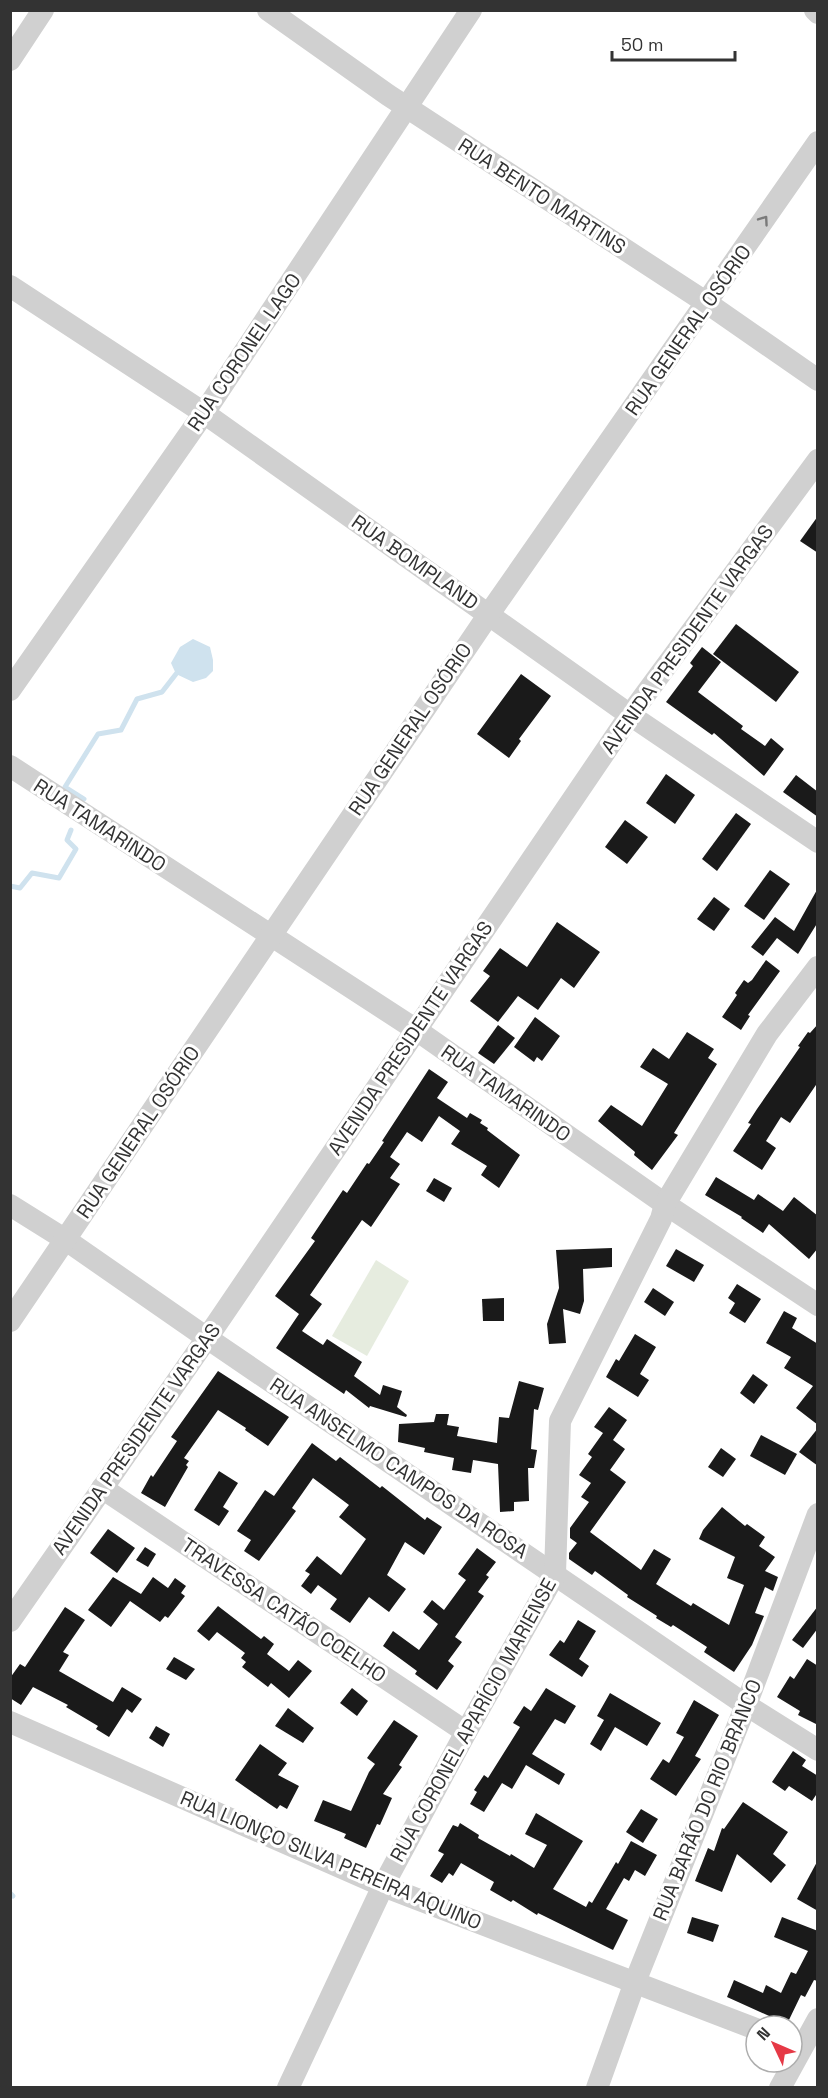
<svg xmlns="http://www.w3.org/2000/svg" width="828" height="2098" viewBox="0 0 828 2098" font-family="'Space Grotesk',sans-serif">
	<rect width="100%" height="100%" fill="#fff"/>
	<!-- green -->
	<path fill="#e6ecdf" d="M376 1260 409 1281 367 1356 332 1336Z"/>
	<!-- water -->
	<path fill="#cfe2ee" d="M193 639 210 647 213 660V671L206 678 193 682 176 674 171 663 180 647Z"/>
	<g fill="none" stroke-linecap="round" stroke-linejoin="round">
		<!-- stream -->
		<g stroke="#cfe2ee" stroke-width="5">
			<path d="M84 799 65 787 98 734 121 730 137 699 162 692 176 674"/>
			<path d="M10 886 20 888 32 873 59 878 76 849 67 840 71 830"/>
			<path d="M10 1893 13 1896"/>
		</g>
	</g>
	<!-- building -->
	<g fill="#1a1a1a">
		<path d="M818 516V553L800 541Z"/>
		<path d="M736 624 799 672 776 702 713 654Z"/>
		<path d="M702 647 721 662 698 692 743 726 741 729 765 746 771 738 784 749 764 776 714 733 712 735 666 702 693 666 690 663Z"/>
		<path d="M521 674 551 696 519 739 521 741 509 758 477 734Z"/>
		<path d="M666 774 695 795 675 824 646 803Z"/>
		<path d="M796 775 818 792V817L783 792Z"/>
		<path d="M736 813 751 824 717 871 702 859Z"/>
		<path d="M625 820 648 837 627 864 605 847Z"/>
		<path d="M770 870 790 884 764 920 744 906Z"/>
		<path d="M818 888V922L798 954 777 938 763 956 751 947 775 917 794 931Z"/>
		<path d="M714 897 730 909 714 931 697 919Z"/>
		<path d="M557 922 600 952 574 988 561 978 538 1010 518 996 498 1022 470 1001 490 976 483 971 500 948 527 967Z"/>
		<path d="M766 960 780 971 748 1015 750 1016 741 1030 722 1017 737 995 735 993 744 980 748 983 752 980Z"/>
		<path d="M535 1017 560 1036 542 1061 537 1057 534 1062 514 1047Z"/>
		<path d="M818 1024V1082L790 1123 781 1117 766 1141 776 1148 762 1170 733 1151 751 1124 748 1123 757 1109 800 1047 798 1046 808 1032 810 1033Z"/>
		<path d="M498 1025 515 1038 494 1064 478 1053Z"/>
		<path d="M687 1032 714 1049 708 1058 717 1064 674 1133 678 1135 652 1170 634 1155 635 1152 598 1121 611 1105 642 1126 668 1084 640 1067 653 1048 669 1059Z"/>
		<path d="M429 1069 448 1082 437 1098 467 1118 470 1113 482 1120 480 1123 488 1128 487 1130 520 1155 499 1188 481 1175 487 1166 451 1144 460 1131 439 1116 422 1142 407 1132 390 1157 400 1164 390 1178 400 1184 371 1227 362 1220 310 1295 322 1304 302 1331 323 1345 327 1339 362 1362 354 1376 380 1395 383 1385 402 1391 397 1407 407 1415 406 1417 370 1406 369 1408 346 1390 344 1394 276 1348 299 1314 275 1296 315 1241 311 1238 343 1190 347 1193 367 1163 369 1164 384 1142 382 1141Z"/>
		<path d="M716 1177 754 1200 758 1194 783 1211 794 1197 818 1216V1248L809 1259 769 1224 763 1233 741 1218 742 1217 705 1195Z"/>
		<path d="M434 1178 452 1188 444 1202 426 1191Z"/>
		<path d="M612 1248V1267L583 1269 584 1301 580 1314 563 1309 566 1343 549 1344 547 1324 559 1288 556 1250Z"/>
		<path d="M676 1249 704 1265 694 1282 666 1266Z"/>
		<path d="M737 1284 761 1299 745 1323 729 1313 735 1303 728 1298Z"/>
		<path d="M653 1288 674 1302 665 1316 644 1302Z"/>
		<path d="M504 1298V1321H483L482 1299Z"/>
		<path d="M784 1311 797 1318 792 1328 818 1344V1425L796 1408 813 1386 784 1368 791 1357 766 1343Z"/>
		<path d="M635 1334 656 1347 640 1374 649 1380 638 1397 606 1377 616 1359 619 1361Z"/>
		<path d="M218 1371 289 1417 268 1446 245 1430 246 1428 218 1410 184 1458 189 1461 186 1465 188 1467 165 1507 141 1493 151 1475 153 1477 177 1441 171 1437Z"/>
		<path d="M753 1374 768 1385 754 1404 740 1393Z"/>
		<path d="M519 1381 544 1388 538 1410 534 1409 531 1449 537 1450 534 1468H528L529 1501 514 1502V1511L500 1512 498 1464 473 1460 471 1473 452 1470 454 1458 424 1452 425 1448 398 1442 399 1424 434 1422 436 1414H449L447 1425 459 1427 457 1436 497 1443 499 1417 509 1418Z"/>
		<path d="M609 1407 627 1420 613 1440 625 1449 610 1470 626 1482 590 1532 641 1570 654 1549 671 1559 656 1584 691 1606 693 1603 729 1625 744 1585 727 1578 735 1557 699 1539 703 1530 722 1507 745 1526 747 1524 765 1537 759 1546 775 1557 765 1571 778 1577 773 1591 765 1587 755 1613 764 1616 752 1645 734 1672 704 1652 707 1647 673 1625 671 1627 656 1618 657 1616 627 1597 628 1595 595 1571 592 1575 569 1559V1553L577 1543 570 1538V1528L589 1502 581 1497 591 1483 579 1475 592 1457 588 1454 603 1433 594 1427Z"/>
		<path d="M818 1428V1466L799 1452Z"/>
		<path d="M761 1435 797 1454 785 1475 750 1456Z"/>
		<path d="M312 1443 336 1461 340 1457 380 1488 382 1486 425 1520 427 1517 442 1527 424 1555 405 1542 387 1575 406 1589 389 1612 369 1597 350 1623 330 1609 337 1599 318 1585 311 1594 301 1586 310 1574 305 1571 317 1556 341 1575 366 1539 339 1517 349 1505 313 1478 292 1508 296 1511 259 1561 244 1551 251 1540 237 1531 265 1490 274 1496Z"/>
		<path d="M721 1448 736 1459 723 1477 708 1467Z"/>
		<path d="M219 1471 238 1483 223 1507 229 1511 219 1526 194 1510Z"/>
		<path d="M108 1529 135 1548 117 1573 90 1553Z"/>
		<path d="M145 1547 156 1554 148 1567 136 1560Z"/>
		<path d="M477 1548 496 1562 486 1575 489 1577 478 1592 484 1596 455 1637 462 1642 448 1661 454 1666 437 1690 415 1674 417 1671 383 1646 393 1631 419 1650 438 1624 423 1612 432 1600 444 1610 466 1580 458 1574Z"/>
		<path d="M113 1577 141 1594 153 1577 168 1588 175 1578 186 1586 181 1593 185 1596 168 1618 165 1616 160 1622 130 1601 111 1627 88 1610Z"/>
		<path d="M218 1606 261 1639 264 1636 274 1644 267 1654 289 1671 298 1660 312 1671 289 1698 271 1683 268 1687 242 1667 246 1662 241 1658 245 1653 217 1632 209 1641 197 1631Z"/>
		<path d="M818 1606V1628L803 1648 792 1640Z"/>
		<path d="M65 1607 85 1620 63 1652 69 1655 59 1671 113 1702 122 1687 142 1699 132 1713 127 1709 109 1737 96 1729 98 1726 66 1707 68 1705 33 1687 21 1705 10 1698V1678L20 1664 25 1667Z"/>
		<path d="M578 1620 596 1631 579 1659 589 1666 582 1677 549 1655 560 1640 564 1643Z"/>
		<path d="M174 1657 195 1669 186 1680 166 1669Z"/>
		<path d="M807 1659 818 1666V1725L798 1715 800 1711 777 1697 790 1676 794 1679Z"/>
		<path d="M352 1688 368 1701 357 1716 340 1703Z"/>
		<path d="M546 1688 576 1706 565 1724 555 1719 532 1754 565 1774 559 1785 526 1765 512 1789 502 1783 484 1812 470 1804 477 1792 474 1790 484 1775 488 1778 520 1727 513 1723 524 1706 531 1711Z"/>
		<path d="M610 1693 661 1723 647 1746 615 1727 601 1751 590 1744 604 1720 597 1716Z"/>
		<path d="M694 1700 719 1715 695 1756 701 1759 676 1796 650 1779 663 1759 669 1763 684 1737 676 1733Z"/>
		<path d="M288 1708 314 1728 303 1743 275 1726Z"/>
		<path d="M394 1720 418 1736 399 1765 402 1767 383 1794 392 1798 380 1825 377 1824 366 1848 344 1838 346 1834 314 1821 323 1800 351 1811 369 1772 375 1764 367 1758Z"/>
		<path d="M156 1726 170 1734 163 1747 149 1738Z"/>
		<path d="M260 1744 287 1763 278 1775 299 1786 287 1809 280 1805 277 1809 268 1803 235 1780Z"/>
		<path d="M793 1751 806 1760 802 1766 818 1776V1792L812 1801 789 1786 785 1791 772 1782Z"/>
		<path d="M743 1802 788 1832 773 1854 786 1865 771 1883 737 1854 722 1892 695 1881 708 1848 714 1851 722 1828 724 1829Z"/>
		<path d="M641 1809 658 1819 643 1843 626 1832Z"/>
		<path d="M536 1813 583 1841 553 1889 586 1907 589 1901 592 1903 616 1862 618 1864 631 1841 657 1855 645 1876 635 1870 629 1881 624 1878 606 1909 628 1920 613 1950 538 1913 537 1915 513 1900 511 1902 490 1890 494 1882 461 1863 453 1876 449 1873 442 1883 430 1876 444 1854 438 1851 453 1825 458 1827 460 1823 479 1835 478 1838 510 1856 511 1854 534 1868 547 1845 525 1834Z"/>
		<path d="M818 1860V1911L797 1899Z"/>
		<path d="M692 1917 719 1925 713 1942 687 1933Z"/>
		<path d="M782 1917 818 1931V1981L814 1980 805 1997 801 1995 787 2024 727 1997 734 1980 763 1993 766 1985 781 1993 791 1972 796 1974 808 1951 774 1937Z"/>
	</g>
	<g fill="none" stroke-linecap="round" stroke-linejoin="round">
		<!-- minor -->
		<g stroke="#d0d0d0" stroke-width="22">
			<path d="M268 10 388 95 707 303 818 380"/>
			<path d="M815 10 818 13"/>
			<path d="M10 60 43 10"/>
			<path d="M10 286 204 413 630 715 818 842"/>
			<path d="M10 690 204 413 471 10"/>
			<path d="M10 766 415 1029 665 1204 818 1305"/>
			<path d="M10 1205 66 1240 207 1338 746 1705 818 1750"/>
			<path d="M10 1321 489 614 818 142"/>
			<path d="M102 1488 466 1732"/>
			<path d="M10 1621 207 1338 630 715 818 460"/>
			<path d="M10 1722 383 1886 756 2029"/>
			<path d="M288 2088 383 1886 466 1732 555 1574 560 1421 661 1219 665 1204 767 1034 818 967"/>
			<path d="M597 2088 635 1982 746 1705 818 1514"/>
			<path d="M780 2088 818 2019"/>
		</g>
	</g>
	<!-- one-way arrows -->
	<defs><path id="oneway-chevron" d="M-2-3.5L2.5 0L-2 3.5" fill="none" stroke-width="1.6" stroke-linecap="round" stroke-linejoin="round" transform="scale(1.5)"/></defs>
	<use stroke="#7a7a7a" href="#oneway-chevron" transform="translate(764 220) rotate(-55)"/>
	<g text-anchor="middle" stroke-width="6" stroke-linejoin="round" paint-order="stroke">
		<!-- street labels -->
		<g font-size="20" fill="#333" stroke="#fff">
			<text transform="translate(542 196) rotate(33)" y="7">RUA BENTO MARTINS</text>
			<text transform="translate(688 330) rotate(-55)" y="7">RUA GENERAL OSÓRIO</text>
			<text transform="translate(244 352) rotate(-56)" y="7">RUA CORONEL LAGO</text>
			<text transform="translate(415 562) rotate(35)" y="7">RUA BOMPLAND</text>
			<text transform="translate(687 639) rotate(-54)" y="7">AVENIDA PRESIDENTE VARGAS</text>
			<text transform="translate(410 729) rotate(-56)" y="7">RUA GENERAL OSÓRIO</text>
			<text transform="translate(100 825) rotate(33)" y="7">RUA TAMARINDO</text>
			<text transform="translate(410 1038) rotate(-56)" y="7">AVENIDA PRESIDENTE VARGAS</text>
			<text transform="translate(506 1093) rotate(35)" y="7">RUA TAMARINDO</text>
			<text transform="translate(138 1132) rotate(-56)" y="7">RUA GENERAL OSÓRIO</text>
			<text transform="translate(136 1439) rotate(-55)" y="7">AVENIDA PRESIDENTE VARGAS</text>
			<text transform="translate(399 1468) rotate(34)" y="7">RUA ANSELMO CAMPOS DA ROSA</text>
			<text transform="translate(284 1610) rotate(34)" y="7">TRAVESSA CATÃO COELHO</text>
			<text transform="translate(473 1720) rotate(-61)" y="7">RUA CORONEL APARÍCIO MARIENSE</text>
			<text transform="translate(707 1800) rotate(-68)" y="7">RUA BARÃO DO RIO BRANCO</text>
			<text transform="translate(331 1860) rotate(23)" y="7">RUA LIONÇO SILVA PEREIRA AQUINO</text>
		</g>
	</g>
	<!-- border -->
	<rect width="828" height="2098" fill="none" stroke="#333333" stroke-width="24"/>
	<!-- north arrow -->
	<g transform="translate(774 2044) rotate(314)"><circle r="28" fill="#ffffff" stroke="#adadad" stroke-width="1.5"/>
	<path d="M0-4.5L10 22L0 15L-10 22Z" fill="#e63946"/>
	<text y="-9" font-size="16" font-weight="bold" text-anchor="middle" fill="#333333">N</text>
	</g>
	<!-- scale -->
	<path d="M612 51v9h123v-9" fill="none" stroke="#333333" stroke-width="3"/>
	<text x="621" y="51" font-size="18" fill="#333333" stroke="#ffffff" stroke-width="4.5" paint-order="stroke">50 m</text>
</svg>
